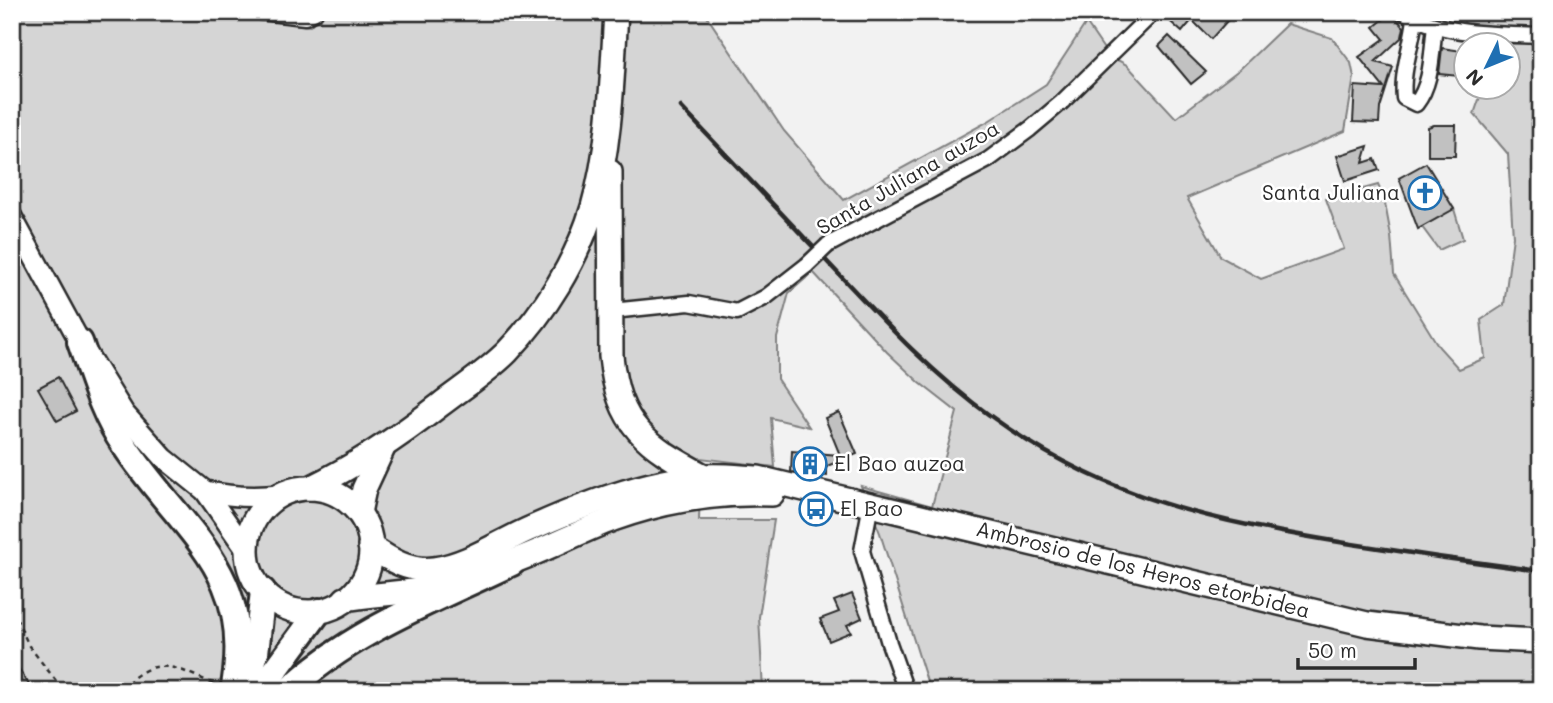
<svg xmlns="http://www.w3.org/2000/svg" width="1553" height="703" viewBox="0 0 1553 703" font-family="Mali,sans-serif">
	<rect width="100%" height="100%" fill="#f2f2f2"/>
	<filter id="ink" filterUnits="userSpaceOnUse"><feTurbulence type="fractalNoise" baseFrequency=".0143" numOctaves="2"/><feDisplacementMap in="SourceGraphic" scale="14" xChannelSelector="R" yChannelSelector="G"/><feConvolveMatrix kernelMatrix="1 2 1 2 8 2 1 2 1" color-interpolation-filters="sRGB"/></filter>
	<g filter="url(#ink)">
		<!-- green -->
		<g fill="#d5d5d5" stroke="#808080" stroke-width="2">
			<path d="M12 12H237L260 20 310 26 323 12H704L784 131 844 200 987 122 1046 84 1086 23 1108 55 1127 65 1176 118 1240 69 1287 24 1332 38 1351 63 1354 77 1345 131 1187 198 1221 257 1261 279 1344 249 1326 199 1378 185 1384 198 1391 236 1394 274 1439 347 1459 369 1485 358 1481 320 1504 305 1513 237 1508 154 1474 114 1482 91 1481 88H1508V46L1470 45 1462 13 1458 12H1541V691H930L880 533 861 486 932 506 957 412 920 383 887 352 813 272 789 293 777 338V379L809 427 771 418 775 467 701 458 699 520H774L759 617 763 691H12Z"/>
			<path d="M1454 209 1463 239 1439 250 1422 227Z"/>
		</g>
		<!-- building -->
		<g fill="#c1c1c1" stroke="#2b2b2b" stroke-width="2">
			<path d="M1163 12H1235L1211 39 1192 20 1182 32 1163 15Z"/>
			<path d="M1391 13 1404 27 1402 37 1375 62 1393 67 1380 108 1379 123 1353 122 1355 86 1384 88 1359 57 1384 39 1374 27Z"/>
			<path d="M1169 36 1206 72 1191 84 1159 46Z"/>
			<path d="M1442 48 1462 51 1459 76 1439 74Z"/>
			<path d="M1434 125H1456L1455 156H1428V127Z"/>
			<path d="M1368 146 1363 163 1375 159 1379 170 1345 181 1337 156Z"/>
			<path d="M1426 163 1454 209 1418 229 1399 178Z"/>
			<path d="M58 377 76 411 57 421 38 388Z"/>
			<path d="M839 412 857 454 827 466V476L791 472 792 451 840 455 825 418Z"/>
			<path d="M852 594 862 618 847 625 851 632 829 641 820 619 839 612 834 601Z"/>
			<path d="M12 658 33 691H12Z"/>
		</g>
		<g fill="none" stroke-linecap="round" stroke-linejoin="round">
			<defs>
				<g id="street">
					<path d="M260 12 305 17 315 12"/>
					<path d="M1404 12C1443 36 1496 34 1541 36"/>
					<path d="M1415 19C1412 45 1401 72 1404 98L1416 104C1433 82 1431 53 1435 26"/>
					<path d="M828 245 988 160 1030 129 1062 102 1154 12"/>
					<path d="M612 311 689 303 737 312 766 297 807 265"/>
					<path d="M871 504 862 551 889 643 906 691"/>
				</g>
				<g id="secondary">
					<path d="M12 217 80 342 124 413 164 458 205 491 247 551"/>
					<path d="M205 491C231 497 254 498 280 495"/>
				</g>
				<g id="primary">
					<path d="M610 172 611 356C618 426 646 445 704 476"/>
					<path d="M310 488C357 465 399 437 440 405 462 388 487 372 507 352 545 312 577 261 593 207 611 144 612 78 616 12"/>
					<circle cx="309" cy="550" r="62"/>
					<path d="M359 513 364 489 383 448"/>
					<path d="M370 546C390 560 409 572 434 569 466 565 498 543 527 530 583 505 643 481 705 476 722 475 740 477 758 478L1367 624 1479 638 1541 641"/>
					<path d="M494 568C535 556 573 534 613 519 665 500 717 492 772 494"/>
					<path d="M345 599C382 593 419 593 455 582"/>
				</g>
				<g id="highway">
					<path d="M80 342C92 376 103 415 124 445 182 533 257 570 233 691"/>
					<path d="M246 686 256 653 263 591"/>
					<path d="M260 691 319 611"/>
					<path d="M288 691C351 631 435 600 512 563"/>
				</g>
			</defs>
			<!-- street casing -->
			<use href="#street" stroke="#2b2b2b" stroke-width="19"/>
			<!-- secondary casing -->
			<use href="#secondary" stroke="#2b2b2b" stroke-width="24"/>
			<!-- primary casing -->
			<use href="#primary" stroke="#2b2b2b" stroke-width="28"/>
			<!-- highway casing -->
			<use href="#highway" stroke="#2b2b2b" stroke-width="30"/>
			<!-- path -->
			<g stroke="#2b2b2b" stroke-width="2.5" stroke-dasharray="5 5" stroke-linecap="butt">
				<path d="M12 609 29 646 64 691"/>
				<path d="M120 691C154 653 172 666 214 684"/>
			</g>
			<!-- street -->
			<use href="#street" stroke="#fff" stroke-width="14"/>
			<!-- secondary -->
			<use href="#secondary" stroke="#fff" stroke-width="19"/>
			<!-- primary -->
			<use href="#primary" stroke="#fff" stroke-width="23"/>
			<!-- highway -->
			<use href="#highway" stroke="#fff" stroke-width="24"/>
			<!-- rail -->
			<path stroke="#2b2b2b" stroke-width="4.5" d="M681 107C732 161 783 215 834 269 883 321 933 375 992 417 1106 500 1216 522 1352 544 1415 554 1478 563 1541 571"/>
			<defs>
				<path id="street-bridge" d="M807 265 828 245"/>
			</defs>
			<!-- street-bridge casing -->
			<use href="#street-bridge" stroke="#2b2b2b" stroke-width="19" stroke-linecap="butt"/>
			<!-- street-bridge -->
			<use href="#street-bridge" stroke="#fff" stroke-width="14"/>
		</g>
	</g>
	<!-- icons -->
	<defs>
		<symbol id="church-ring" viewBox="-11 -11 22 22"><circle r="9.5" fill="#fff" stroke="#1f6fb2" stroke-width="1.5"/><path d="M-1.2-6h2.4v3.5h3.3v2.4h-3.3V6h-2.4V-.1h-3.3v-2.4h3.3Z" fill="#1f6fb2"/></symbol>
		<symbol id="building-ring" viewBox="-11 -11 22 22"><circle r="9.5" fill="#fff" stroke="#1f6fb2" stroke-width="1.5"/><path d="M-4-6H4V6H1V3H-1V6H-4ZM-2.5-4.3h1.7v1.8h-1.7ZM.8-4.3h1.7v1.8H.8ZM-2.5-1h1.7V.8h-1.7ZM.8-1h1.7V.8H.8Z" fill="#1f6fb2"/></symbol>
		<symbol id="bus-ring" viewBox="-11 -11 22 22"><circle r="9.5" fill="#fff" stroke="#1f6fb2" stroke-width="1.5"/><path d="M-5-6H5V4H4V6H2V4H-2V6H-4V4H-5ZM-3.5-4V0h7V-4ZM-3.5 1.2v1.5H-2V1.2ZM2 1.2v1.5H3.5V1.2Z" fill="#1f6fb2"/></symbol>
	</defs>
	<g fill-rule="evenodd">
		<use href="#church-ring" x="1406" y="174" width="38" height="38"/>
		<use href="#building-ring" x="791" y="445" width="38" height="38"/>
		<use href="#bus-ring" x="797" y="490" width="38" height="38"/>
	</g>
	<g text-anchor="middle" stroke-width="5" stroke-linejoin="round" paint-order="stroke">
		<!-- street labels -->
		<g font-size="21" fill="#2b2b2b" stroke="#fff">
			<text transform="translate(908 178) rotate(-30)" y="7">Santa Juliana auzoa</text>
			<text transform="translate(1143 570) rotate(14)" y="7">Ambrosio de los Heros etorbidea</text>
		</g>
		<!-- poi labels -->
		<g font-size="21" fill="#2b2b2b" stroke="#fff" text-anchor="start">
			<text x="1400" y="200" text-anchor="end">Santa Juliana</text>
			<text x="834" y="471">El Bao auzoa</text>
			<text x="840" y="516">El Bao</text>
		</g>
	</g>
	<!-- margin -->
	<rect width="1553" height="703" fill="none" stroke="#fff" stroke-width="42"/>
	<rect x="21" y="21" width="1511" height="661" fill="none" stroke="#2b2b2b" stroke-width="2.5" filter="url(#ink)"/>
	<!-- north arrow -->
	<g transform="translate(1487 66) rotate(227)"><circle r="33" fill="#ffffff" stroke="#aaaaaa" stroke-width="2"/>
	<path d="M0-5L12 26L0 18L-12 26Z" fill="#1f6fb2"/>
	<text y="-10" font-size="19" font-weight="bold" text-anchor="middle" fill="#2b2b2b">N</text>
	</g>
	<!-- scale -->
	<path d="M1298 658v10h117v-10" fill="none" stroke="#2b2b2b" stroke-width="3.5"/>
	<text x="1308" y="658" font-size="21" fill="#2b2b2b" stroke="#ffffff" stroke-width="5" paint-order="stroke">50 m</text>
</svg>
